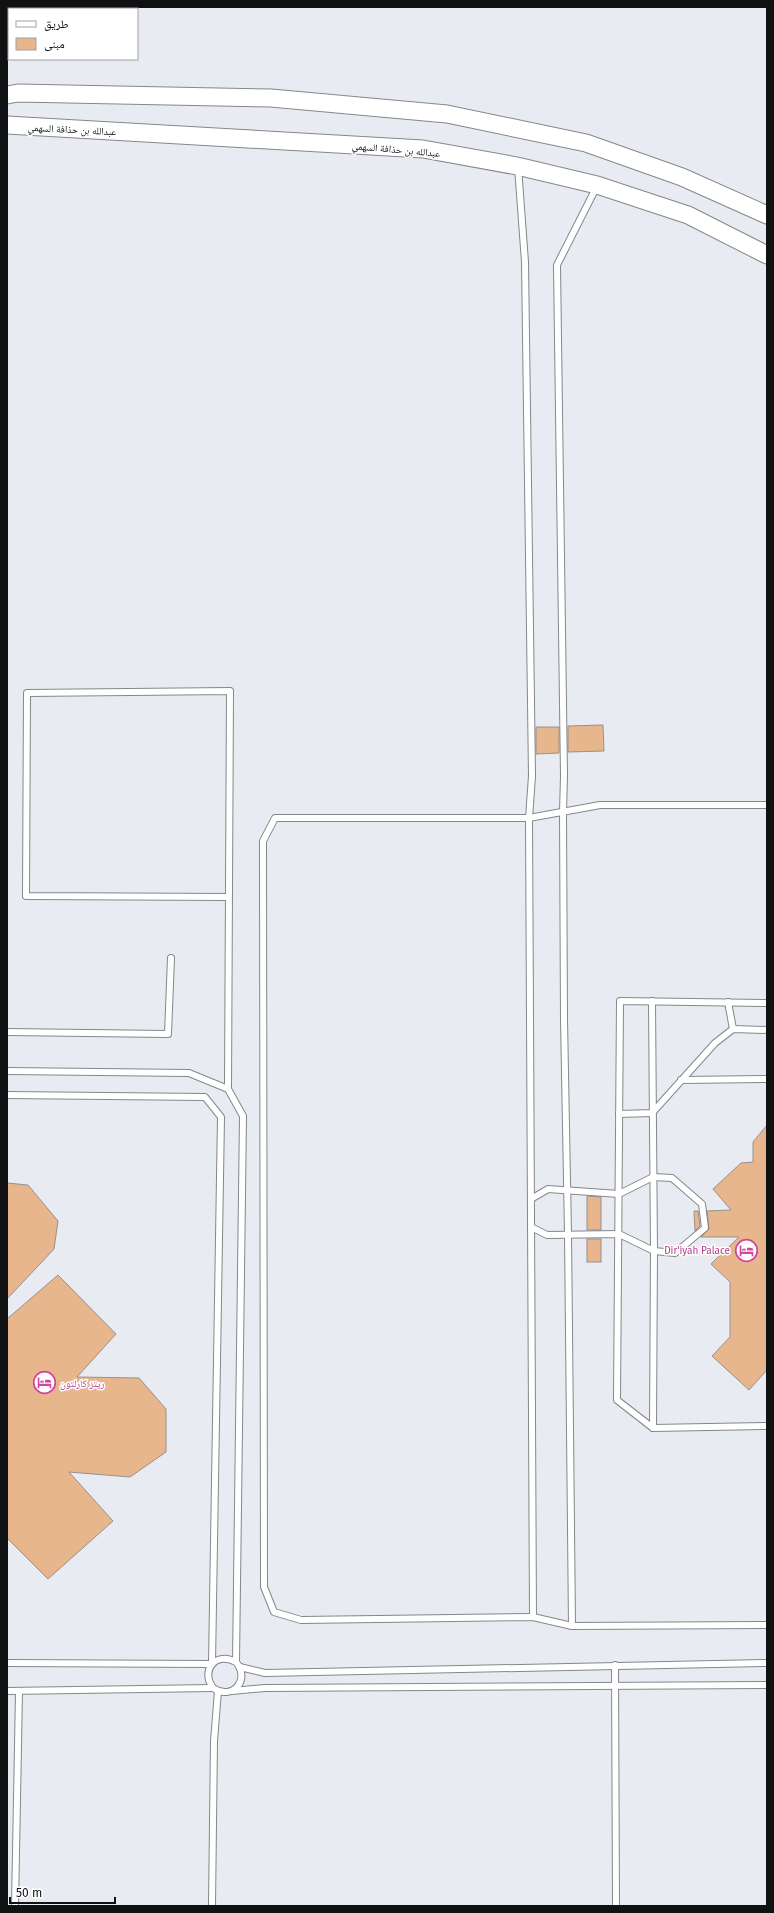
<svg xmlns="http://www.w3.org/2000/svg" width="774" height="1913" viewBox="0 0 774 1913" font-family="'Fira Sans','Noto Naskh Arabic',sans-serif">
	<rect width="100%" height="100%" fill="#e9ebf2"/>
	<!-- building -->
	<g fill="#e7b68d" stroke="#96918c">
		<path d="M603 725 604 751 568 752V726Z"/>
		<path d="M536 727H559V753L536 754Z"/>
		<path d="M767 1125V1370L749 1390 712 1356 730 1337V1282L711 1264 739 1237H701L709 1229 707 1211 731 1210 713 1189 741 1163 753 1162V1142Z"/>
		<path d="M7 1183 28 1185 58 1221 54 1249 7 1299Z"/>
		<path d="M587 1196 601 1197V1230H587Z"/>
		<path d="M694 1211H698L700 1226 695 1231Z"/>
		<rect x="587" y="1239" width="14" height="23"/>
		<path d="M58 1275 116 1334 77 1377 139 1378 166 1409V1452L130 1477 69 1472 113 1521 48 1579 7 1538V1319Z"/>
	</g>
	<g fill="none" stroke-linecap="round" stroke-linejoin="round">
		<defs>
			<g id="lane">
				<path d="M518 167 525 262 532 776 529 818 533 1617"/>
				<path d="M767 805H600L529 818H275L263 841 264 1587 274 1612 301 1620 533 1617 572 1626 767 1625"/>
				<path d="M652 1001 654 1251 653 1428"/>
				<path d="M728 1002 733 1029"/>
				<path d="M767 1003 620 1001 617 1400 653 1428 767 1426"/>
				<path d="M7 1032 168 1034 171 958"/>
				<path d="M7 1071 189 1073 228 1089 243 1116 236 1662C251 1680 232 1701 213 1688 200 1670 216 1651 236 1662"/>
				<path d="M681 1080 767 1079"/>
				<path d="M228 1089 230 691 27 693 26 896 229 897"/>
				<path d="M7 1095 205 1097 221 1117 212 1664 7 1663"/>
				<path d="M619 1114 652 1113 715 1043 733 1029 767 1030"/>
				<path d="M531 1199 548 1189 619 1194 653 1177 672 1178 702 1204 705 1228 675 1253 654 1251 619 1234 547 1235 531 1227"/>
				<path d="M572 1626 568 1234 564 1019 563 812 564 776 557 265 597 186"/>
				<path d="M615 1665 616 1906"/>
				<path d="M240 1667 265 1673 767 1663"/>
				<path d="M7 1691 213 1688"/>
				<path d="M232 1691 265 1688 767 1685"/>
				<path d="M15 1906 19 1692"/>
				<path d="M212 1906 214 1741 218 1691"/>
			</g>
			<g id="secondary">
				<path d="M7 95 18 93 271 98 447 114 586 143 682 177 767 215"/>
				<path d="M7 125 423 149 517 166 597 185 688 215 767 255"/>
			</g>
		</defs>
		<!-- lane casing -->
		<use href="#lane" stroke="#85878d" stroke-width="8"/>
		<!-- secondary casing -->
		<use href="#secondary" stroke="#85878d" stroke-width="19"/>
		<!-- lane -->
		<use href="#lane" stroke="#fff" stroke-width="6"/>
		<!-- secondary -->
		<use href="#secondary" stroke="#fff" stroke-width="17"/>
	</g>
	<!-- icons -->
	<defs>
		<symbol id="hotel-ring" viewBox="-11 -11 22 22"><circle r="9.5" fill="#fff" stroke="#d1479c" stroke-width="1.5"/><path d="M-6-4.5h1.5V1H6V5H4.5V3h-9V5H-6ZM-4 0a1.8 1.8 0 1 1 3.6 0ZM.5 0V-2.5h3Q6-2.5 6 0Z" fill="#d1479c"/></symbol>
	</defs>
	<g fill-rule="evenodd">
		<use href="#hotel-ring" x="734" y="1238" width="25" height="25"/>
		<use href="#hotel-ring" x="32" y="1370" width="25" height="25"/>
	</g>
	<g text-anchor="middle" stroke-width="3" stroke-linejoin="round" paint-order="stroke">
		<!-- street labels -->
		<g font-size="10" fill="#101113" stroke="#fff">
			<text transform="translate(72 129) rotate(3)" y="4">عبدالله بن حذافة السهمي</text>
			<text transform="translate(396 149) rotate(5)" y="4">عبدالله بن حذافة السهمي</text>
		</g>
		<!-- hotel labels -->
		<g font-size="10" fill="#b23c85" stroke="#fff" text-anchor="end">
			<text x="730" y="1254">Dir'iyah Palace</text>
			<text x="60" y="1387" text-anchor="start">ريتز كارلتون</text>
		</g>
	</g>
	<!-- border -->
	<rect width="774" height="1913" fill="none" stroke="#101113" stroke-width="16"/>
	<!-- legend -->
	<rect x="8" y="8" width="130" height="52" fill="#ffffff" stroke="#9fa0a1"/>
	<rect x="16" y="21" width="20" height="6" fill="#ffffff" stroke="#9fa0a1"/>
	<text x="44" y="28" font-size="12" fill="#101113">طريق</text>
	<rect x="16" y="38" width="20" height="12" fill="#e7b68d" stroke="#9fa0a1"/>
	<text x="44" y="48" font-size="12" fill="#101113">مبنى</text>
	<!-- scale -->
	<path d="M10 1897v6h105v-6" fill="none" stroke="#101113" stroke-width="2"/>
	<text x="16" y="1897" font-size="12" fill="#101113" stroke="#ffffff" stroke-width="3" paint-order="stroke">50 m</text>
</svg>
